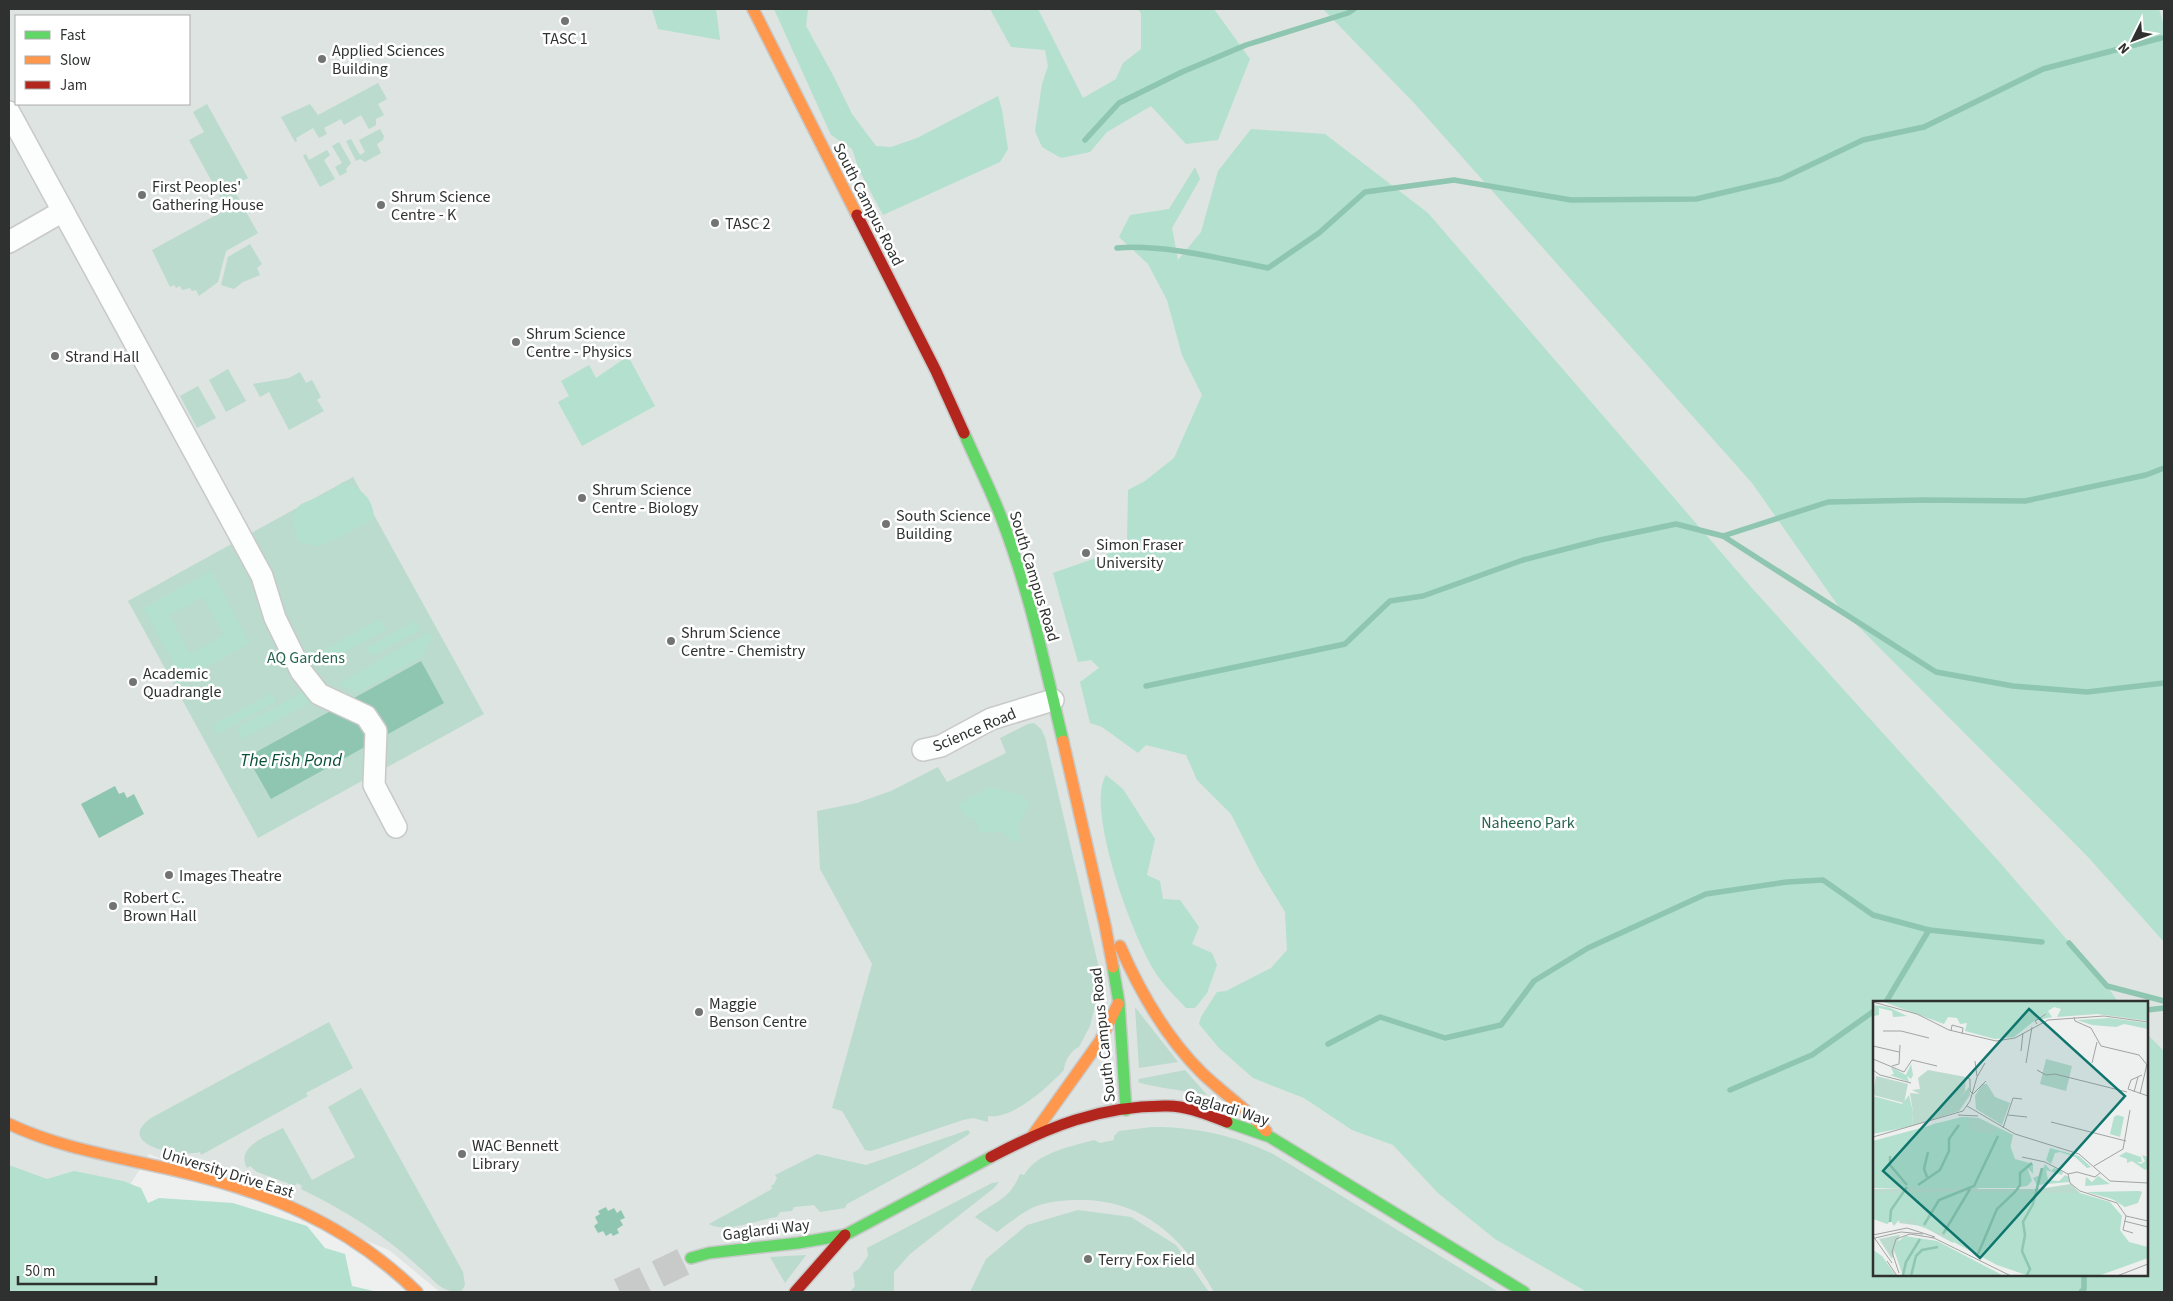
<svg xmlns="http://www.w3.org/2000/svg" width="2173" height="1301" viewBox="0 0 2173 1301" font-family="'Source Sans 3',sans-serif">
	<rect width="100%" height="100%" fill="#eeefef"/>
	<!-- built -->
	<path fill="#dde4e1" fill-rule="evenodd" d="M9 9H2164V1292H440L389 1250 149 1154 123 1196 9 1210ZM16 16H189V104H16ZM1874 1002H2147V1275H1874Z"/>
	<!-- green -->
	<g fill="#bbdbce">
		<path d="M378 83 387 99 378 104 384 115 376 119V125L369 129 361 115 344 125 341 119 324 128 327 134 319 138 313 128 296 138 297 141 295 142 281 117 310 104 318 115Z"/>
		<path d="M207 104 248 178 232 187 258 233 226 251 218 282 199 296 196 290 192 291 190 288 182 290 180 286 176 288 174 285 170 287 152 250 227 209 189 140 204 132 193 112Z"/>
		<path d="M380 129 384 136 383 140 377 144 381 153 365 162 360 159 356 161 346 141 351 139 360 155 365 152 359 140Z"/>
		<path d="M339 142 351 163 346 169 347 172 340 176 335 167 342 163 332 146Z"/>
		<path d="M327 150 330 155 324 160 335 179 320 187 303 156 306 154 309 160Z"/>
		<path d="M250 244 262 264 257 268 260 275 243 282 234 289 221 285 228 257Z"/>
		<path d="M228 369 246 401 226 412 209 380Z"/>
		<path d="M300 372 306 383 312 380 321 397 317 400 324 411 289 430 269 392 260 397 253 384 289 378Z"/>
		<path d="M198 386 216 418 197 428 180 396Z"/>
		<path d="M353 477 484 714 258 838 128 601Z"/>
		<path d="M1034 723 1041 729 1045 737 1098 964 1097 997 1090 1026 1079 1047C1071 1050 1064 1062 1064 1070 1048 1087 1012 1120 988 1116V1122L973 1118 963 1120 871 1151 865 1150 842 1111 832 1108 872 964 820 869 817 811 857 803 891 791 938 767 947 782 1006 753 1000 738 1028 724Z"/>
		<path d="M1135 1007 1178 1062 1139 1068Z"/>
		<path d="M329 1022 353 1068 306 1093 308 1096 201 1155 200 1152C180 1158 113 1145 151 1118Z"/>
		<path d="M1185 1070 1207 1095C1197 1093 1142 1085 1138 1082L1139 1079Z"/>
		<path d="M361 1088 463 1272 465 1285 461 1292C439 1292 436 1281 420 1268 385 1235 344 1210 301 1189L302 1186 297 1183 295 1186 257 1172 250 1166 247 1168C235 1146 268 1136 283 1128L312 1180 355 1157 328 1107Z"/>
		<path d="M1152 1127C1195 1127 1234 1135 1273 1154L1499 1292H1214C1185 1240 1143 1199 1080 1200 1064 1200 1049 1201 1034 1207 1023 1212 1007 1224 997 1232L975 1217C996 1200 1009 1201 1020 1174L1024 1175C1038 1152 1070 1147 1094 1140L1100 1143 1114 1140V1136L1119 1131Z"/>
		<path d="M968 1130 970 1132 968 1135 917 1166 847 1204 845 1208 820 1212 814 1205 794 1207 792 1211 780 1212 777 1217C760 1219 724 1234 709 1224L772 1189 771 1186 774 1184 777 1178 775 1175 817 1154 866 1165Z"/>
		<path d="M999 1182 994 1188 910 1254 894 1272V1292H850L855 1286 853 1273 859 1269 868 1256 867 1248 992 1183Z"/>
		<path d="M1078 1210 1131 1217 1176 1245 1209 1292H970L986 1259 1027 1225Z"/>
		<path d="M806 1255 785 1283 770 1257Z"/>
	</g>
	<!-- forest -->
	<g fill="#b3e0cf" fill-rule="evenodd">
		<path d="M652 9H716L720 40 658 29Z"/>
		<path d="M774 9H808L806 26 834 77 852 114 876 146 891 147 917 138 998 96 1002 110 1008 149 1000 162 883 215 859 170 852 149 831 135Z"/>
		<path d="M990 9H1038L1083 98 1116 79 1123 63 1141 49V13L1138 9H1214L1250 59 1218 140 1186 144 1151 106 1107 132 1090 152 1061 158 1042 147 1035 131 1042 84 1048 66 1045 50 1011 47Z"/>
		<path d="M1323 9H2159L2164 26V942L2088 857 1839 607 1752 483 1415 104Z"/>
		<path d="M1251 129 1325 134 1428 213 1751 587 2002 865 2107 986 2118 1002H1874V1275H2147V1034L2164 1051V1292H1587L1495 1239 1438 1193 1393 1145 1352 1130 1304 1098 1253 1078 1219 1048 1199 1024 1201 1017 1217 992 1226 991 1271 968 1287 950 1285 912 1259 869 1231 814 1197 780 1186 755 1146 745 1138 753 1102 727 1090 723 1080 682 1099 668 1091 660 1078 662 1053 573 1127 547 1128 490 1145 481 1174 458 1202 395 1182 355 1167 300 1148 264 1119 237 1130 215 1169 209 1195 167 1200 179 1172 228 1178 260 1201 232 1218 171Z"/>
		<path d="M628 356 655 406 582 446 558 402 569 396 561 381 589 365 596 378Z"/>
		<path d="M343 482C361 488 373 498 374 518L338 538 318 546 298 542 292 515 301 504 325 494Z"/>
		<path d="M211 571 250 643 182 680 143 608ZM203 597 224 635 190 654 169 615Z"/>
		<path d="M380 619 386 630 319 666 313 656Z"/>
		<path d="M415 621 420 630 372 656 367 648Z"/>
		<path d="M429 632 432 638 422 657 356 693 338 684Z"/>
		<path d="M305 691 311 702 242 739 236 728Z"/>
		<path d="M272 693 276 702 217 734 212 725Z"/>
		<path d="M1106 775 1123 789 1155 839 1147 875 1160 881 1163 899 1180 900 1199 927 1192 944 1212 953 1217 965 1207 993 1195 1008H1186C1175 996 1162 984 1154 970 1133 937 1085 809 1106 775Z"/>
		<path d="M991 787 1020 795 1029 802 1019 826 1021 841H1012L1002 832H979L976 821 962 813 958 804Z"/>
		<path d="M9 1165 47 1179 74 1171 123 1181 141 1188 148 1203 159 1198 233 1203 307 1226 325 1248 345 1254 352 1286 378 1292H9Z"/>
	</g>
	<!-- water -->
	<g fill="#8ec6b1">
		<path d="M421 661 444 703 271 799 247 757Z"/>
		<path d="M115 786 119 794 124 792 127 798 134 794 144 814 99 838 81 804Z"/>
		<path d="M606 1207 608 1211 614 1208 617 1213 621 1210 625 1218 620 1220 623 1225 617 1229 619 1233 613 1236 611 1233 606 1236 603 1231 598 1233 594 1226 598 1223 595 1217 600 1214 598 1211Z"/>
	</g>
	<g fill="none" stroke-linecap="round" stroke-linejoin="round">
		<!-- stream -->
		<g stroke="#8ec6b1" stroke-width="5.5">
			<path d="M1085 140 1119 103 1182 72 1246 45 1348 13 1354 9"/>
			<path d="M1117 248C1163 244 1222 259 1268 268L1319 233 1365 192 1454 180 1571 200 1696 199 1781 179 1863 140 1924 127 2043 69 2161 38"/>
			<path d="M1723 536 1828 502 1924 500 2025 501 2146 475 2164 468"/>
			<path d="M1146 686 1345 644 1390 601 1423 596 1523 560 1600 540 1676 524 1723 536 1936 672 2013 686 2087 692 2164 683"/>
			<path d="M2069 943 2107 986 2164 1001"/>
			<path d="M1886 1002 1929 930"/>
			<path d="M2147 1010 2164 1008"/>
			<path d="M1328 1044 1380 1017 1445 1038 1501 1025 1534 981 1588 948 1706 894 1787 882 1823 880 1873 915 1929 930 2042 942"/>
			<path d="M1730 1090 1812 1055 1874 1011"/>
			<path d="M2081 1292 2084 1289V1275"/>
		</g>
		<!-- secondary-tunnel -->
		<path stroke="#c8c9c9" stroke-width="28" stroke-dasharray="28 14" stroke-linecap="butt" d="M620 1292 691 1258"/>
		<defs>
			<g id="street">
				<path d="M9 112 262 576 275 618 301 671 319 694 366 716 376 731 374 785 396 827"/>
				<path d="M9 242 63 211"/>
				<path d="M923 750 941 746 991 719 1053 700"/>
			</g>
			<g id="fast">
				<path d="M964 433C976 461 990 488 1001 517 1029 589 1045 666 1063 741"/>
				<path d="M1113 967 1119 1003 1126 1110"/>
				<path d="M1227 1122 1270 1137 1524 1292"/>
				<path d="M691 1258 709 1253 798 1243 845 1235 991 1157"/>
			</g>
			<g id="slow">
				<path d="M753 9 857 215"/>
				<path d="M1063 741 1105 925 1113 967"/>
				<path d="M1120 946C1140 992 1165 1036 1201 1072 1222 1093 1247 1108 1266 1131"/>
				<path d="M9 1124C60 1148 114 1156 169 1169 266 1191 345 1222 417 1292"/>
				<path d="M1033 1135 1100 1041 1118 1004"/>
			</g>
			<g id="jam">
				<path d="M857 215 936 371 964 433"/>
				<path d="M991 1157C1048 1127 1101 1105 1168 1106 1188 1106 1208 1115 1227 1122"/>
				<path d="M795 1292 845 1235"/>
			</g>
		</defs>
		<!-- street casing -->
		<use href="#street" stroke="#c8c9c8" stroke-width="24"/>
		<!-- fast casing -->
		<use href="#fast" stroke="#c8c9c8" stroke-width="14"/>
		<!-- slow casing -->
		<use href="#slow" stroke="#c8c9c8" stroke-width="14"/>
		<!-- jam casing -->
		<use href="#jam" stroke="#c8c9c8" stroke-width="14"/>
		<!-- street -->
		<use href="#street" stroke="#fcfdfd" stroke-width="21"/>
		<!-- fast -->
		<use href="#fast" stroke="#63d668" stroke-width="11"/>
		<!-- slow -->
		<use href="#slow" stroke="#ff974d" stroke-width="11"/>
		<!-- jam -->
		<use href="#jam" stroke="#b3261e" stroke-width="11"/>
	</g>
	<!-- markers -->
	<g fill="#727473" stroke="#fff" stroke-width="2">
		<circle cx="565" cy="21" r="5"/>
		<circle cx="322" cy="59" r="5"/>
		<circle cx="142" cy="195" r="5"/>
		<circle cx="381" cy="205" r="5"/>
		<circle cx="715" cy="223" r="5"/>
		<circle cx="516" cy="342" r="5"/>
		<circle cx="55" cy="356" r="5"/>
		<circle cx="582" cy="498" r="5"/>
		<circle cx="886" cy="524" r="5"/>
		<circle cx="1086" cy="553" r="5"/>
		<circle cx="671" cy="641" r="5"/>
		<circle cx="133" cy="682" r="5"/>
		<circle cx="169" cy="875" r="5"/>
		<circle cx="113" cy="906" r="5"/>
		<circle cx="699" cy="1012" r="5"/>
		<circle cx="462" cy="1154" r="5"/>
		<circle cx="1088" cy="1259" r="5"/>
	</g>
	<g text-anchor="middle" stroke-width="5" stroke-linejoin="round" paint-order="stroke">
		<!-- poi labels -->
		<g font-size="16" fill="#2f3130" stroke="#fff" text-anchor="start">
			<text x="565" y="44" text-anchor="middle">TASC 1</text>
			<text x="332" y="56">Applied Sciences<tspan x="332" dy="18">Building</tspan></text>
			<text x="152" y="192">First Peoples'<tspan x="152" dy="18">Gathering House</tspan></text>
			<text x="391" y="202">Shrum Science<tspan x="391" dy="18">Centre - K</tspan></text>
			<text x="725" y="229">TASC 2</text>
			<text x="526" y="339">Shrum Science<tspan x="526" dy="18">Centre - Physics</tspan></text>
			<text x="65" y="362">Strand Hall</text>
			<text x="592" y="495">Shrum Science<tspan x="592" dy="18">Centre - Biology</tspan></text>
			<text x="896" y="521">South Science<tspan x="896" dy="18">Building</tspan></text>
			<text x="1096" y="550">Simon Fraser<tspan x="1096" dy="18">University</tspan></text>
			<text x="681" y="638">Shrum Science<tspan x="681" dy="18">Centre - Chemistry</tspan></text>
			<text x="143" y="679">Academic<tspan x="143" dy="18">Quadrangle</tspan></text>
			<text x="179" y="881">Images Theatre</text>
			<text x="123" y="903">Robert C.<tspan x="123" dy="18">Brown Hall</tspan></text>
			<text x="709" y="1009">Maggie<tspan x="709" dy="18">Benson Centre</tspan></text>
			<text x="472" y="1151">WAC Bennett<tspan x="472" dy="18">Library</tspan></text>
			<text x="1098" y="1265">Terry Fox Field</text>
		</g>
		<!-- street labels -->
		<g font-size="16" fill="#2f3130" stroke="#fff">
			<text transform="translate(869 204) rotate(63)" y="6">South Campus Road</text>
			<text transform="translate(1035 576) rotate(73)" y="6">South Campus Road</text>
			<text transform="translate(974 729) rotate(-23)" y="6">Science Road</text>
			<text transform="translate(1102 1035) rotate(-96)" y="6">South Campus Road</text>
			<text transform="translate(1227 1107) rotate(17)" y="6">Gaglardi Way</text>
			<text transform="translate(228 1172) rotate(17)" y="6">University Drive East</text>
			<text transform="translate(766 1229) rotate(-7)" y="6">Gaglardi Way</text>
		</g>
		<!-- park labels -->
		<g font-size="16" fill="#27644f" stroke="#fff">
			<text x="306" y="663">AQ Gardens</text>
			<text x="1528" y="828">Naheeno Park</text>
		</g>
		<!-- water labels -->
		<g font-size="18" font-style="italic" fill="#0b4f3a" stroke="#fff">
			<text x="291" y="766">The Fish Pond</text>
		</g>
	</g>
	<!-- overview -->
	<g transform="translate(1873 1001)">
		<rect width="275" height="275" fill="#eeefef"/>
		<path d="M173 58 199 65 193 90 167 83ZM55 69 93 76 92 90 86 98 96 86 97 94 86 110 39 125 40 111 37 92 47 93 39 89 47 88 45 77ZM3 75 35 83 31 102 0 94ZM109 83H114L122 96 137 102 129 124 103 108 102 95ZM92 116 106 117 140 134 132 170 104 188H165L198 183 207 192 96 193 80 242 49 225 26 222 31 193 0 192V188L33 187 60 123ZM35 232 27 234 19 258 6 238Z" fill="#bbdbce"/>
		<path d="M8 0H275V20L224 13 184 16 188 8 181 6 175 10 179 16 161 20 141 36 122 38 92 30 94 22 87 23 84 17 75 16 71 23ZM0 4 15 6 34 15 20 16 19 10 6 7V14L0 15ZM236 17 275 22V28L251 23 243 26 219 24 204 19ZM38 63 40 74 38 78 34 75 36 81 17 74 21 73 18 66 33 74ZM36 94 40 111 39 125 0 133V95L29 103ZM244 114 251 116 247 136 237 133 241 116ZM88 116H96L95 127 98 130 117 133 126 128 139 135 136 142 142 158 160 163V173L154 166 159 180 154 185 141 187H0V140ZM177 147 206 155 218 166 214 167 202 156 187 151 182 152 178 163 173 159ZM253 151 268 156 269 161H264L268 163 272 160 269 154 275 156V167L272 169 259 160 254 162V158L246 155ZM172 163 178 170 181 167 190 171 189 174 173 169 175 179 186 180 192 174 196 176V181L164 184 160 177 167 174ZM225 175 237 183 212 185 213 176 219 181ZM84 191 207 192 237 201 249 215 247 229 256 241 275 246V257L225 275H156L124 264 75 238 71 233 46 225 40 218 25 220 21 225 18 220 14 223 0 218V192ZM213 191 266 190 269 191 265 202 252 206 239 198ZM32 235 64 240 131 275H30L21 249 23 242ZM0 249 9 255 23 275H0Z" fill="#b3e0cf"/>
		<path fill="none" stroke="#8ec6b1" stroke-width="2.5" d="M17 155V164L34 184M54 176 51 168 55 151M45 184 67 169 76 150V138L86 124M17 221 18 209 34 186M51 224 66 199 101 185 125 135M70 233 97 188M105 253 124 208 142 191 147 184V172L159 162M30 274 33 261 47 238M154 274 157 268 149 250 152 234 150 221 160 203 169 167M38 275 43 255 49 249 65 246"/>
		<path fill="none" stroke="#a2a3a3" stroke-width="1" d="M0 1 44 13 76 29 123 40 142 37 175 19 231 15 275 21M201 16 202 20 218 27 228 45 266 54 275 65M164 23 162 20 173 13M10 30H28L56 37M78 30 79 24 90 27 89 33M0 45 26 51M148 50 150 32M0 58 31 71 39 59 64 65M102 60 104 75M153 62 159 26M219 62 224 41M19 65 26 63 27 44M0 69 7 74 38 82M164 69 173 74 182 73 254 91M269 74 258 79 255 88 275 95M93 76 97 78V90L100 93 113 80M261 91 265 76M267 93 274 63M94 105 142 133 206 153 237 180 275 182M85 114 105 115M135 114 154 116M178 121 253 140M130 127 140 97 149 98M0 136 90 110 97 100 104 76 112 62M149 156 172 161 195 173M221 165 250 148 257 109M195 173 197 182 207 190 244 202 253 215 250 229 260 232M195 173 204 171 222 176 227 172M253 215 275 220M251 220 275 226M0 234 34 227 62 236M0 235 19 262M59 236 138 275M2 237 28 231 50 233M14 260 24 275M26 272 19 251 23 238 37 233 61 237M244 275 275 263"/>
		<path fill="#0f766e" fill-opacity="0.15" stroke="#0f766e" stroke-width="2.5" d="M156 8 252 95 107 257 10 170Z"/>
		<rect width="275" height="275" fill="none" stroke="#2f3130" stroke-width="2.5"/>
	</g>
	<!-- border -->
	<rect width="2173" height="1301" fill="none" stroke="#2f3130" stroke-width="20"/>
	<!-- legend -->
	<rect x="15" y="15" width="175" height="90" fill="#ffffff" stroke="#acadac"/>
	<rect x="25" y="31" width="25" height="8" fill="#63d668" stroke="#acadac"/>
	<text x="60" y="40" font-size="15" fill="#2f3130">Fast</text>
	<rect x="25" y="56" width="25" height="8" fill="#ff974d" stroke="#acadac"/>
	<text x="60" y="65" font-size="15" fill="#2f3130">Slow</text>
	<rect x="25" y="81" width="25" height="8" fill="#b3261e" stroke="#acadac"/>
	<text x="60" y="90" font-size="15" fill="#2f3130">Jam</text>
	<!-- north arrow -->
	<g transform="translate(2133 40) rotate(228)" stroke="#ffffff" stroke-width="4" paint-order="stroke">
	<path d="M0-4L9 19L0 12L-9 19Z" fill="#2f3130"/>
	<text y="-8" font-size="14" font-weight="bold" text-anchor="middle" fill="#2f3130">N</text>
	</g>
	<!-- scale -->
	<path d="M18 1276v8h138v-8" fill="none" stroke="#2f3130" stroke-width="2.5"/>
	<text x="25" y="1276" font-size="15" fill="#2f3130" stroke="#ffffff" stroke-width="4" paint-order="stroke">50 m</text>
</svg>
